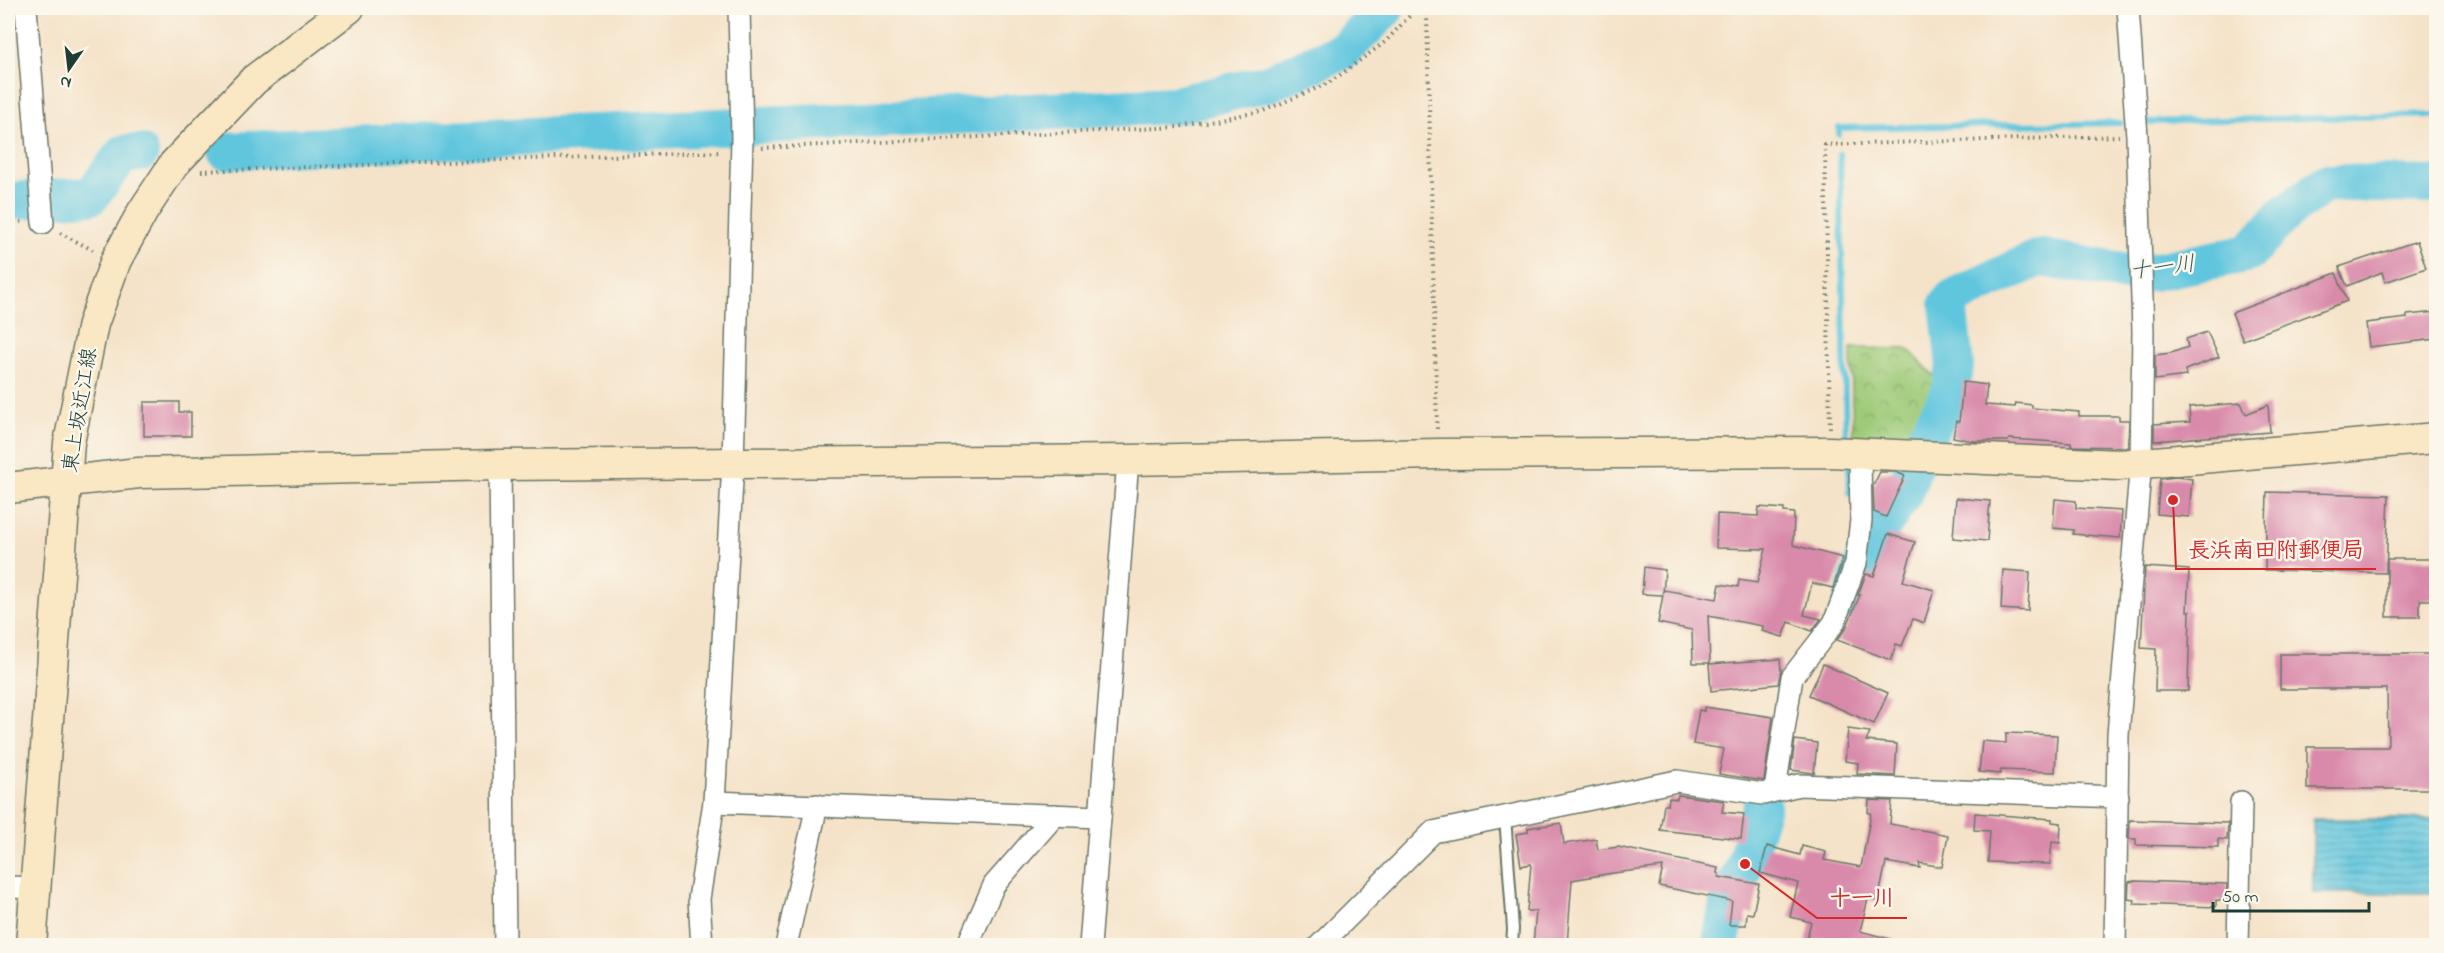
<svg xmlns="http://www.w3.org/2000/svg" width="2444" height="953" viewBox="0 0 2444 953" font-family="'Indie Flower','Klee One',sans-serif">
	<defs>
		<pattern id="park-crowns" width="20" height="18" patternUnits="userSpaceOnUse" patternTransform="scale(1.5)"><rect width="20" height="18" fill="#9fcb79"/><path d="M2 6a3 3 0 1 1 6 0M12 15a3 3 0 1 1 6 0" fill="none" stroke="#81a664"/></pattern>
		<pattern id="water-rules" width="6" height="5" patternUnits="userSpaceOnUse" patternTransform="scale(1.5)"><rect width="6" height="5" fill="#60c6de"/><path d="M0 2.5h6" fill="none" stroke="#4fa2b5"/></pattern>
	</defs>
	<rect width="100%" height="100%" fill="#fbf7ec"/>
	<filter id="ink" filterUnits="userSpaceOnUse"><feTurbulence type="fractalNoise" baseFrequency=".0167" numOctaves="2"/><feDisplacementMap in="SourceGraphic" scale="12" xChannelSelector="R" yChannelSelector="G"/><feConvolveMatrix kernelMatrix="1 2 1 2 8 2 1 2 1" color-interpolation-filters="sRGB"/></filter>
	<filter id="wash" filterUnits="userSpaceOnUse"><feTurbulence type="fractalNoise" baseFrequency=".008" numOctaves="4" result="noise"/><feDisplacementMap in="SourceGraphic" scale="24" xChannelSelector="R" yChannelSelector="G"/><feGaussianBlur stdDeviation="1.35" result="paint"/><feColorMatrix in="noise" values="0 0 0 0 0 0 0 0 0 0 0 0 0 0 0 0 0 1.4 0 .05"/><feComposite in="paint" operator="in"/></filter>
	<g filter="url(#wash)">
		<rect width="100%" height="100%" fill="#f5e3c9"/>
		<!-- park -->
		<path fill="url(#park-crowns)" stroke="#5f8456" stroke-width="1.5" d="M1851 348 1908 349 1941 383 1913 438 1853 436Z"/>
		<!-- water -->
		<rect fill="url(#water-rules)" stroke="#408289" stroke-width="1.5" x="2313" y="819" width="123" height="74"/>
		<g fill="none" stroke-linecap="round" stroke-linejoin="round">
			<!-- stream -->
			<g stroke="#60c6de" stroke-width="6">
				<path d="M2141 122 2436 115"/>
				<path d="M1839 134V128L2121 123"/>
				<path d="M1840 154 1846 437"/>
				<path d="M1849 466 1850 493"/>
			</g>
			<!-- river -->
			<g stroke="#60c6de" stroke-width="38">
				<path d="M225 151 1175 105 1269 83 1343 51 1386 8"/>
				<path d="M8 201 91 196 123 154 140 153"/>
				<path d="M1922 444 1950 393 1955 366 1948 304 1953 298 2036 259 2043 258 2133 274 2152 272 2249 253 2283 215 2326 183 2436 185"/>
				<path d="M1853 599 1868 549 1905 491 1914 465"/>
				<path d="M1720 946 1728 904 1745 864 1762 806"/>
			</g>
		</g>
		<g id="blocks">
			<!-- building -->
			<g fill="#d98aaa">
				<path d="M2417 241 2426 268 2385 282 2382 272 2347 286 2339 267Z"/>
				<path d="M2336 273 2347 301 2243 340 2232 313Z"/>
				<path d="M2436 312V339L2369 347 2366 323 2407 318V315Z"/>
				<path d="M2207 332 2219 357 2185 370 2186 376 2155 380V355L2171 353 2188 347 2186 339Z"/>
				<path d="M1963 382 1987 385 1985 405 2015 407 2016 403 2032 405V408L2079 412V416H2119V420H2129L2128 447 2071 446V443L2009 439 2008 441H1972L1953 437 1956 421 1959 422Z"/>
				<path d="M144 402H179V412H191V436H144Z"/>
				<path d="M2241 403 2246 414 2268 405 2270 432 2154 441V424L2190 422 2189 407Z"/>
				<path d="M1880 472H1896L1905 476 1886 517 1874 512 1873 486Z"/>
				<path d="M2176 477 2192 479 2189 517 2157 514 2160 479Z"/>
				<path d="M2267 492 2389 495 2386 573 2265 570Z"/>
				<path d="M1956 498 1990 501 1987 541 1953 538Z"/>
				<path d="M2055 499 2076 501V508L2122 511 2120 538 2073 534 2074 530 2053 528Z"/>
				<path d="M1759 507 1784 509V512L1794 513 1793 545 1843 558 1833 588 1812 583 1804 615 1821 619 1812 631 1789 622 1783 637 1762 631 1763 626 1708 616 1710 663H1693L1692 630 1658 623 1663 595 1642 594 1644 567 1665 570 1663 593 1664 590 1717 599 1720 584 1738 587 1739 580 1757 583 1766 549 1716 548 1717 514 1758 516Z"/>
				<path d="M1888 534 1915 542 1903 581 1934 590 1924 623 1913 619 1902 646 1896 644 1891 660 1837 640 1846 628 1860 595H1858L1866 574 1874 576Z"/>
				<path d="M2387 559H2436V600H2420V617H2387Z"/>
				<path d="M2145 567 2189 570 2187 611H2190L2188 691H2155L2156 649 2141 648Z"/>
				<path d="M2003 570 2030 572 2028 611 2001 609Z"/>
				<path d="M2280 654H2436V789H2307V747H2388L2387 689H2280Z"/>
				<path d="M1780 659 1781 671 1778 684 1711 691 1709 664Z"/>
				<path d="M1823 664 1888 693 1874 724 1809 695Z"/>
				<path d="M1704 707 1773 717 1764 781 1719 774 1724 749 1693 744 1699 710 1704 711Z"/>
				<path d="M1848 729 1870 732 1866 741 1897 744 1895 776 1857 774 1858 763 1845 761Z"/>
				<path d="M2006 733 2057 735 2055 772 2001 770 2000 774 1979 772 1982 741 2006 743Z"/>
				<path d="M1795 740 1817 743 1814 773 1791 770Z"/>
				<path d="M1678 795 1724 801 1722 812 1744 814 1741 839 1660 830 1664 805H1668L1669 798 1677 799Z"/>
				<path d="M1869 800 1892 801 1890 824 1948 835 1942 867 1919 863 1920 868 1886 862 1878 901 1868 899 1860 931 1894 940V945H1805L1811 922 1790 917 1798 883 1760 873 1767 846 1800 855 1802 846 1826 852 1824 860 1861 867 1871 813H1868Z"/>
				<path d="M1975 813 2052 819V822L2061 823 2060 843 2052 842 2050 864 1988 862 1990 831 1974 830Z"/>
				<path d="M2130 820 2228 823 2227 840 2218 839V847L2136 845V839H2129Z"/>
				<path d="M1561 823 1564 844 1596 839 1598 850 1618 847 1718 868 1717 873 1719 874V877L1759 884 1753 914 1747 913 1746 925H1729L1732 901 1659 886 1663 867 1613 873 1572 880 1567 945H1533L1536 911H1527L1531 864 1521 866 1516 834 1528 832V828Z"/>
				<path d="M2135 881 2227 884 2226 901 2216 900V907L2134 904 2135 900 2128 899 2129 882Z"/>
			</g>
		</g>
	</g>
	<g filter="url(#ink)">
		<use href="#blocks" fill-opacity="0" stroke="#6a7768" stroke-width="1.5"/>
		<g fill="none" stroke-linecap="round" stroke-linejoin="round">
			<defs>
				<path id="lane" d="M1505 816 1513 929 1512 946"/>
				<g id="street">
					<path d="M26 8 43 223"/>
					<path d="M500 465 505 946"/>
					<path d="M1775 790 1792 677 1834 623 1856 563 1861 520 1860 454"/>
					<path d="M714 802 1100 817"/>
					<path d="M8 887 35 888"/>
					<path d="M702 946 699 899 714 802 733 463 742 139 739 8"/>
					<path d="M786 946 817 805"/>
					<path d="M967 946 994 885 1055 815"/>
					<path d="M1090 946 1128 460"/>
					<path d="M1319 946 1433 832 1677 781 1763 794 1799 785 2118 797"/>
					<path d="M2115 946 2118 735 2141 461 2143 332 2137 136 2128 8"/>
					<path d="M2238 946 2241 802"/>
				</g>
				<g id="secondary">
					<path d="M8 488 139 473 500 465 1128 460 1438 454 1830 452 2119 465 2436 438"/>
					<path d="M31 946 69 443 93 324 116 260 143 211 174 164 254 80 349 8"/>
				</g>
			</defs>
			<!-- lane casing -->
			<use href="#lane" stroke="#6a7768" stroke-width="14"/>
			<!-- street casing -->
			<use href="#street" stroke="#6a7768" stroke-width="24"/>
			<!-- secondary casing -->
			<use href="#secondary" stroke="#6a7768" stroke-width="33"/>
			<!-- path -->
			<g stroke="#6a7768" stroke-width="4" stroke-dasharray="1.5 4.5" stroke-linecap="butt">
				<path d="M1424 8 1427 16 1437 429"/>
				<path d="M762 148 1178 127 1263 111 1329 83 1385 42 1417 8"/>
				<path d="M201 171 721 152"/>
				<path d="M8 221 25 222"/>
				<path d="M60 233 93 250"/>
				<path d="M1830 428 1825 145 2119 136"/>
			</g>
			<!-- lane -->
			<use href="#lane" stroke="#fff" stroke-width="10"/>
			<!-- street -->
			<use href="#street" stroke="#fff" stroke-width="21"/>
			<!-- secondary -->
			<use href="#secondary" stroke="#fae7c3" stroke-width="30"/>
		</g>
	</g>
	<g text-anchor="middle" stroke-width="5" stroke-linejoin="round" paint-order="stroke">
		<!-- street labels -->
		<g font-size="21" fill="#1f3d34" stroke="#fbf7ec">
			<text transform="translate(79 410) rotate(-81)" y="7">東上坂近江線</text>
		</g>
		<!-- water labels -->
		<g font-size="22" font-style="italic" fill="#2f5f5e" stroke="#fbf7ec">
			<text transform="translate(2162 266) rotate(-7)" y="8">十一川</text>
		</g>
	</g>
	<!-- callouts -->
	<path fill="none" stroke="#d62828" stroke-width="2" d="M2173 500L2176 569H2376M1745 864L1817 918H1907"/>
	<g fill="#d62828" stroke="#fbf7ec" stroke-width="2">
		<circle cx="2173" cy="500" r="6"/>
		<circle cx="1745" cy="864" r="6"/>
	</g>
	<g font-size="22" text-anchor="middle" font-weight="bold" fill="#d62828" stroke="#fbf7ec" stroke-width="5" stroke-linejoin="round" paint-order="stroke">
		<text x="2276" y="557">長浜南田附郵便局</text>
		<text x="1862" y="905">十一川</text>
	</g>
	<!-- margin -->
	<rect width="2444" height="953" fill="none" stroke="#fbf7ec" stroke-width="30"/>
	<!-- north arrow -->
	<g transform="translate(69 69) rotate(194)" stroke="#fbf7ec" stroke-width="4.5" paint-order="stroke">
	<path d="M0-4.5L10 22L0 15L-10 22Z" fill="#1f3d34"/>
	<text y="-9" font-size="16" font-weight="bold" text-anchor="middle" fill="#1f3d34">N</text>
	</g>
	<!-- scale -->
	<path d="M2213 902v9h156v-9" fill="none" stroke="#1f3d34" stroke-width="3"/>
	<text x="2222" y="902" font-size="18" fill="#1f3d34" stroke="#fbf7ec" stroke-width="4.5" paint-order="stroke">50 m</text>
</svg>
